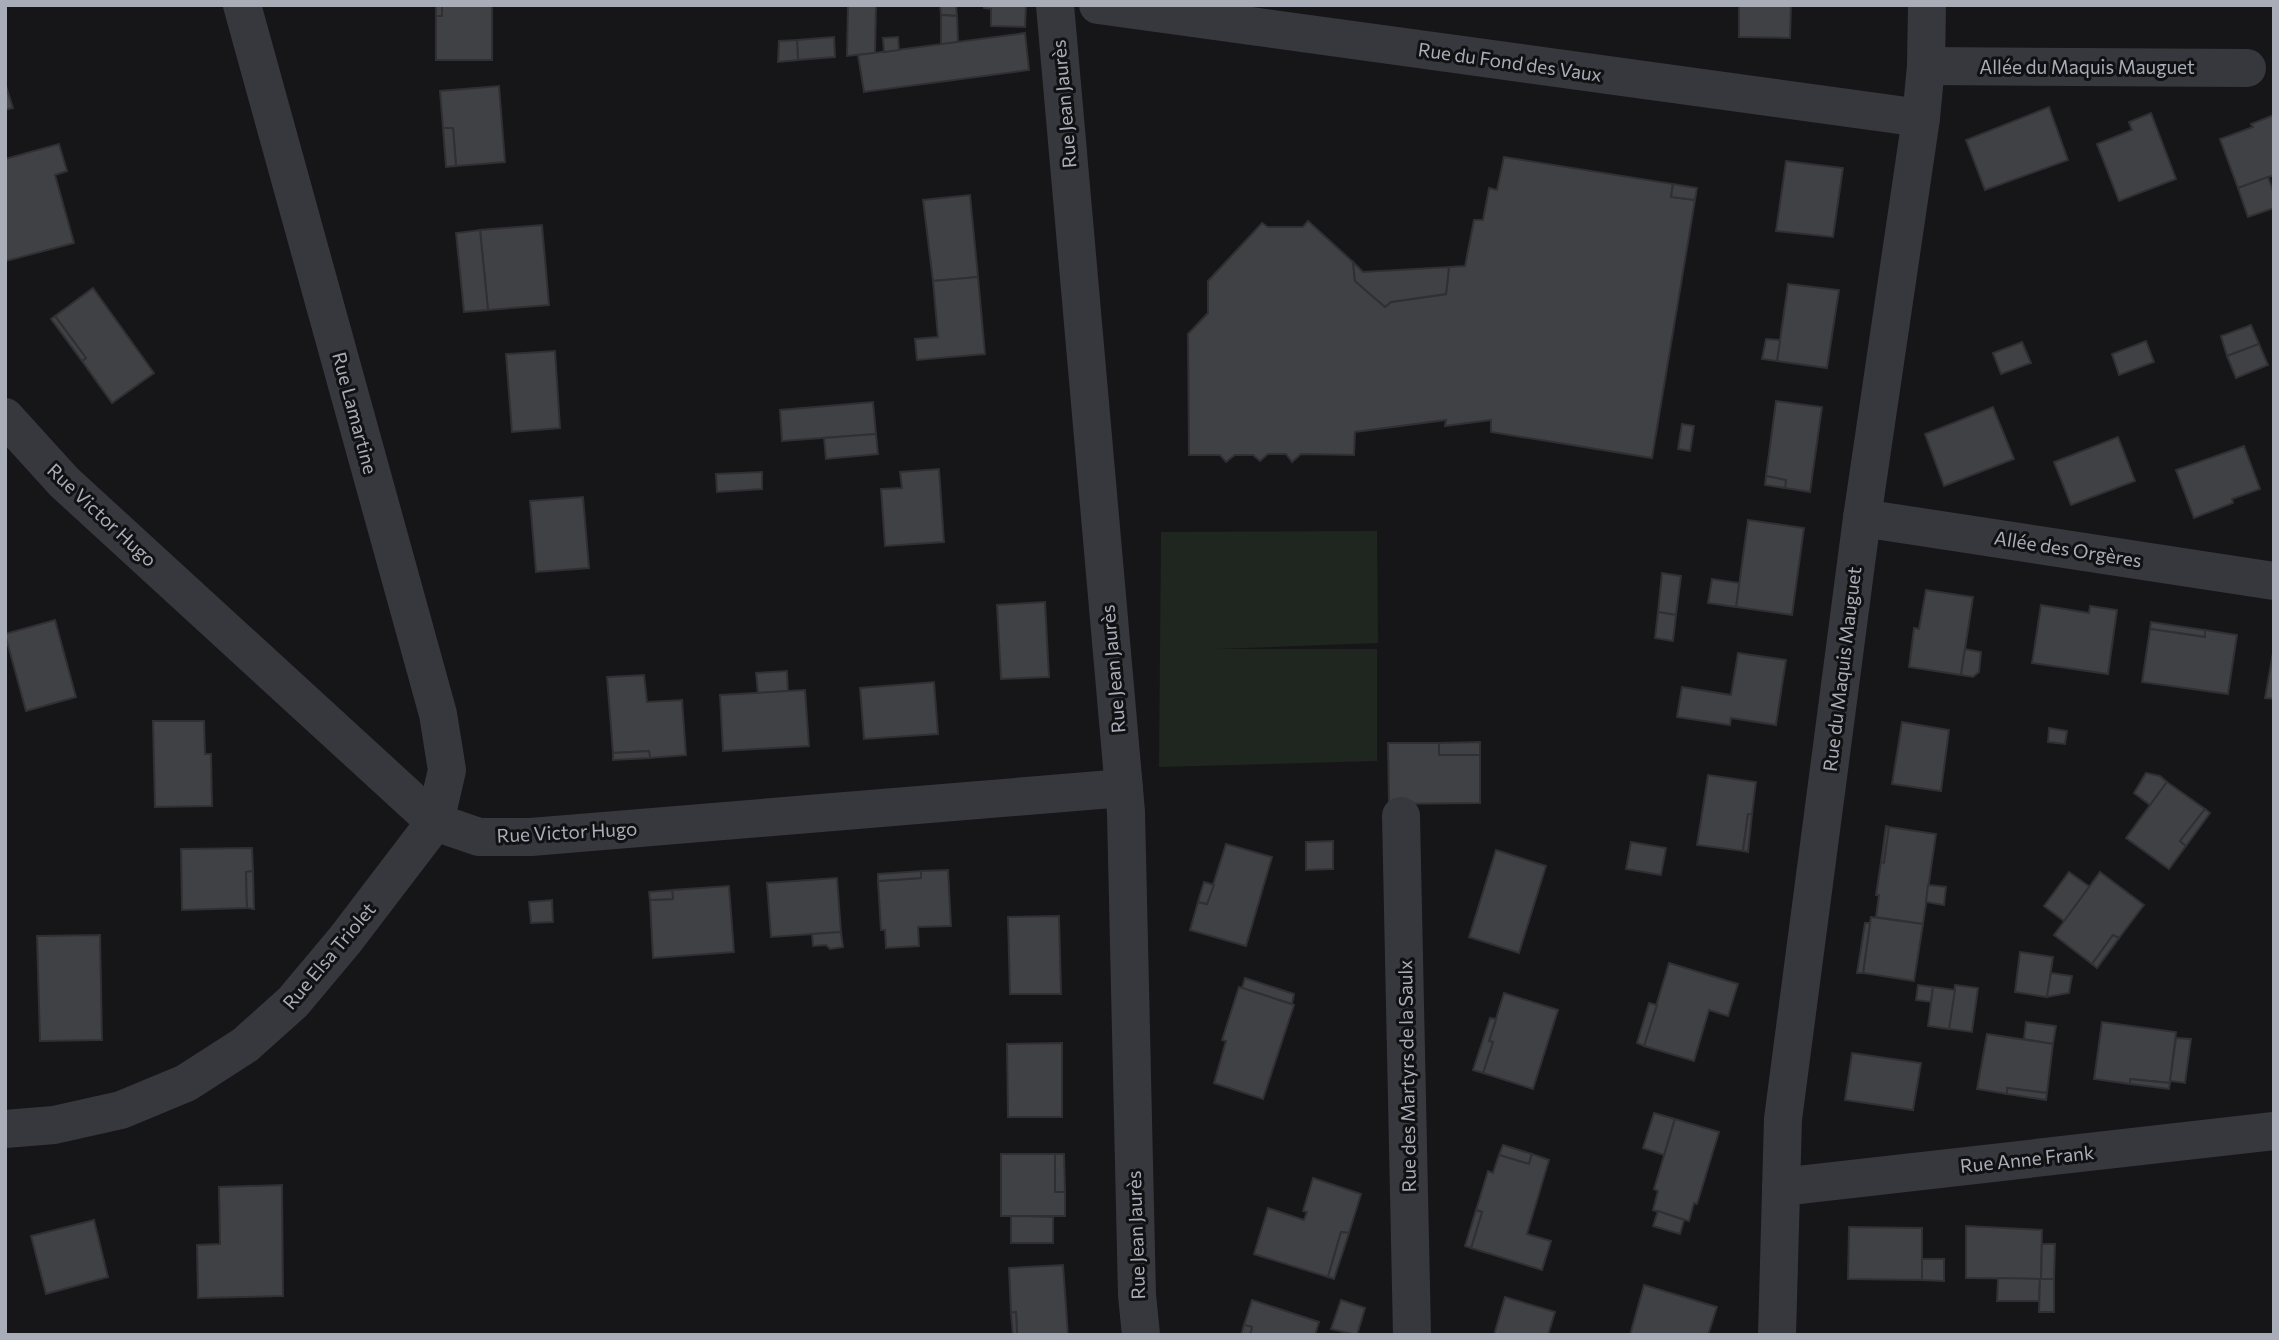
<svg xmlns="http://www.w3.org/2000/svg" width="2279" height="1340" viewBox="0 0 2279 1340" font-family="Commissioner,sans-serif">
	<rect width="100%" height="100%" fill="#161618"/>
	<!-- green -->
	<path fill="#1e261f" d="M1377 531 1378 643 1218 649H1377V761L1159 767 1161 532Z"/>
	<!-- building -->
	<g fill="#404145" stroke="#303034" stroke-width="2">
		<rect x="436" y="5" width="6" height="11"/>
		<path d="M442 5H492V60H436V16H442Z"/>
		<path d="M848 5H876L875 53 847 56Z"/>
		<path d="M940 5H956L957 16 941 15Z"/>
		<path d="M984 5H1026L1025 27 991 26V9L984 8Z"/>
		<path d="M1739 5H1791L1790 38 1739 37Z"/>
		<path d="M941 15 957 16 958 42 941 45Z"/>
		<path d="M1025 33 1029 70 864 92 858 55Z"/>
		<path d="M834 37 835 57 798 60 797 40Z"/>
		<path d="M898 37 899 50 884 52 883 38Z"/>
		<path d="M797 40 798 60 778 62 779 41Z"/>
		<path d="M5 83 13 108 5 110Z"/>
		<path d="M499 86 505 162 456 166 453 128H443L440 91Z"/>
		<path d="M2049 107 2068 160 1985 190 1966 140Z"/>
		<path d="M2151 113 2176 179 2119 201 2097 144 2132 130 2129 122Z"/>
		<path d="M2274 115V175L2238 188 2220 139 2253 127 2251 124Z"/>
		<path d="M443 128H453L456 166 446 167Z"/>
		<path d="M59 144 67 171 55 175 74 243 6 261 5 159Z"/>
		<path d="M1504 157 1673 184 1671 197 1695 200 1652 458 1491 432V420L1445 426 1446 420 1355 432 1354 455 1301 454 1292 462 1286 454H1268L1260 461 1253 455H1235L1226 462 1220 455H1189L1188 334 1208 313V281L1262 223 1268 227H1303L1308 221 1353 262 1355 281 1385 307 1391 302 1446 294 1449 267 1465 266 1474 220H1483L1489 188 1497 190Z"/>
		<path d="M1786 161 1843 168 1833 237 1776 231Z"/>
		<path d="M2268 177 2274 194V208L2248 217 2238 188Z"/>
		<path d="M1673 184 1697 188 1695 200 1671 197Z"/>
		<path d="M970 195 978 277 933 281 923 200Z"/>
		<path d="M542 225 549 305 488 310 480 230Z"/>
		<path d="M480 230 488 310 464 312 456 233Z"/>
		<path d="M1353 262 1363 272 1449 267 1446 294 1391 302 1385 307 1355 281Z"/>
		<path d="M978 277 985 354 917 360 915 339 938 337 933 281Z"/>
		<path d="M1788 284 1839 290 1827 368 1777 361Z"/>
		<path d="M93 288 154 373 112 403 82 361 86 358 55 316Z"/>
		<path d="M55 316 86 358 82 361 51 319Z"/>
		<path d="M2251 325 2259 344 2227 356 2221 336Z"/>
		<path d="M1766 339 1780 340 1777 361 1762 359Z"/>
		<path d="M2146 341 2154 362 2119 375 2112 354Z"/>
		<path d="M2022 342 2031 363 2001 374 1993 353Z"/>
		<path d="M2259 344 2268 365 2236 378 2227 356Z"/>
		<path d="M555 351 560 428 512 432 506 354Z"/>
		<path d="M1776 401 1822 407 1810 492 1785 488 1786 480 1766 476Z"/>
		<path d="M873 402 876 434 782 441 780 410Z"/>
		<path d="M1993 407 2014 459 1944 486 1925 434Z"/>
		<path d="M1682 424 1694 426 1690 451 1678 449Z"/>
		<path d="M876 434 878 454 826 459 824 438Z"/>
		<path d="M2118 437 2135 481 2071 505 2054 462Z"/>
		<path d="M2244 446 2260 489 2232 499 2233 503 2194 518 2176 470Z"/>
		<path d="M939 469 944 542 885 546 881 489 902 488 900 472Z"/>
		<path d="M762 472V489L717 492 716 474Z"/>
		<path d="M1766 476 1786 480 1785 488 1765 485Z"/>
		<path d="M583 497 589 568 536 572 530 501Z"/>
		<path d="M1748 520 1804 528 1792 615 1736 607Z"/>
		<path d="M1662 573 1681 576 1676 615 1658 612Z"/>
		<path d="M1712 579 1739 583 1736 607 1708 603Z"/>
		<path d="M1926 590 1973 597 1961 675 1909 667 1914 628 1919 629Z"/>
		<path d="M1045 602 1049 677 1001 679 997 605Z"/>
		<path d="M2041 605 2089 613 2090 606 2117 610 2108 674 2032 663Z"/>
		<path d="M1658 612 1676 615 1673 641 1655 638Z"/>
		<path d="M55 620 76 697 26 711 5 634Z"/>
		<path d="M2151 622 2205 630V637L2150 629Z"/>
		<path d="M2150 629 2205 637V630L2237 635 2228 694 2142 682Z"/>
		<path d="M2274 647V699L2265 698Z"/>
		<path d="M1965 649 1981 652 1979 672 1973 677 1961 675Z"/>
		<path d="M1738 653 1786 660 1776 725 1731 718 1730 725 1677 717 1682 687 1731 695Z"/>
		<path d="M787 671 788 691 758 693 756 673Z"/>
		<path d="M644 675 647 702 682 700 686 755 650 758 649 751 613 753 607 677Z"/>
		<path d="M934 682 938 734 864 739 860 688Z"/>
		<path d="M805 690 809 746 723 751 720 695Z"/>
		<path d="M153 721H204L205 754H211L212 806 155 807Z"/>
		<path d="M1902 722 1949 730 1941 791 1892 784Z"/>
		<path d="M2049 728 2067 731 2065 744 2048 742Z"/>
		<path d="M1480 742V755H1439V743Z"/>
		<path d="M1388 743H1439V755H1480V803L1389 804Z"/>
		<path d="M649 751 650 758 613 760V753Z"/>
		<path d="M2146 773 2160 776 2167 782 2150 805 2134 793Z"/>
		<path d="M1708 775 1756 782 1752 814H1748L1743 851 1697 845Z"/>
		<path d="M2167 782 2205 809 2180 841 2186 846 2169 869 2126 838Z"/>
		<path d="M2205 809 2210 813 2186 846 2180 841Z"/>
		<path d="M1748 814H1752L1748 852 1743 851Z"/>
		<path d="M1886 826 1889 827 1884 863 1881 862Z"/>
		<path d="M1889 827 1936 834 1923 924 1876 917 1879 895H1876L1881 862 1884 863Z"/>
		<path d="M1333 841V869L1306 870V842Z"/>
		<path d="M1631 842 1666 848 1661 875 1626 869Z"/>
		<path d="M1226 844 1272 857 1246 946 1190 930 1198 902 1207 904Z"/>
		<path d="M252 848 253 871 246 872 247 908 182 910 181 849Z"/>
		<path d="M1496 850 1546 866 1519 953 1469 937Z"/>
		<path d="M948 870 951 926 918 927 919 946 886 948 885 930H881L878 881 921 878V871Z"/>
		<path d="M253 871 254 909 247 908 246 872Z"/>
		<path d="M921 871V878L878 881V874Z"/>
		<path d="M2069 872 2090 887 2064 921 2044 906Z"/>
		<path d="M2100 872 2144 905 2119 938 2113 935 2092 964 2054 935Z"/>
		<path d="M837 878 841 932 771 937 767 883Z"/>
		<path d="M1204 882 1214 885 1207 904 1198 902Z"/>
		<path d="M1928 885 1946 887 1944 905 1926 902Z"/>
		<path d="M729 886 734 952 653 958 650 900 673 899 672 890Z"/>
		<path d="M672 890 673 899 650 900 649 892Z"/>
		<path d="M552 900 553 922 531 923 529 902Z"/>
		<path d="M1059 916 1061 994H1010L1008 917Z"/>
		<path d="M1871 917 1923 924 1914 981 1863 973Z"/>
		<path d="M1865 923H1870L1863 973H1857Z"/>
		<path d="M841 932 843 947 830 949 826 945 813 946 812 934Z"/>
		<path d="M100 935 102 1040 40 1041 37 936Z"/>
		<path d="M2113 935 2119 938 2097 968 2092 964Z"/>
		<path d="M2020 952 2053 957 2047 997 2015 992Z"/>
		<path d="M1669 963 1738 984 1728 1016 1709 1010 1694 1061 1644 1046Z"/>
		<path d="M2051 973 2072 976 2069 993 2047 997Z"/>
		<path d="M1245 978 1294 994 1292 1004 1242 988Z"/>
		<path d="M1918 985 1933 987 1931 1002 1916 1000Z"/>
		<path d="M1955 985 1978 988 1972 1032 1949 1029Z"/>
		<path d="M1239 987 1294 1005 1263 1099 1214 1083 1226 1041 1222 1040Z"/>
		<path d="M1933 987 1955 990 1949 1029 1928 1026Z"/>
		<path d="M1504 993 1558 1010 1533 1089 1483 1073 1493 1042 1489 1041Z"/>
		<path d="M1649 1003 1657 1005 1644 1046 1637 1043Z"/>
		<path d="M1490 1018 1496 1019 1489 1041 1493 1042 1483 1073 1473 1070Z"/>
		<path d="M2026 1022 2056 1026 2053 1044 2024 1039Z"/>
		<path d="M2102 1022 2176 1032 2170 1083 2130 1079V1084L2094 1079Z"/>
		<path d="M1987 1034 2053 1044 2047 1093 2007 1088V1094L1977 1089Z"/>
		<path d="M2176 1038 2191 1039 2185 1083 2170 1081Z"/>
		<path d="M1062 1043V1117H1008L1007 1044Z"/>
		<path d="M1852 1053 1921 1063 1913 1110 1845 1100Z"/>
		<path d="M2130 1079 2170 1083 2169 1089 2130 1084Z"/>
		<path d="M2007 1088 2047 1093 2046 1100 2007 1094Z"/>
		<path d="M1654 1113 1675 1119 1664 1155 1643 1148Z"/>
		<path d="M1675 1119 1719 1132 1697 1204 1694 1203 1689 1221 1653 1210 1658 1191 1654 1189Z"/>
		<path d="M1503 1145 1532 1154 1529 1164 1499 1155Z"/>
		<path d="M1001 1154H1055V1192H1065V1216H1001Z"/>
		<path d="M1055 1154H1064L1065 1192H1055Z"/>
		<path d="M1532 1154 1549 1160 1527 1234 1551 1241 1542 1270 1471 1248 1482 1212 1476 1210 1488 1171 1493 1173 1499 1155 1529 1164Z"/>
		<path d="M1313 1178 1361 1194 1349 1233 1341 1232 1328 1277 1254 1254 1268 1208 1304 1220 1307 1212 1303 1211Z"/>
		<path d="M282 1185 283 1296 198 1298 197 1245 220 1244 219 1187Z"/>
		<path d="M1476 1210 1482 1212 1471 1248 1465 1246Z"/>
		<path d="M1658 1211 1684 1220 1680 1234 1653 1226Z"/>
		<path d="M1011 1216 1053 1217V1243H1011Z"/>
		<path d="M94 1220 108 1277 46 1294 31 1236Z"/>
		<path d="M1966 1226 2042 1230 2041 1279 1966 1278Z"/>
		<path d="M1849 1227 1922 1228V1280L1848 1279Z"/>
		<path d="M1341 1232 1349 1233 1334 1279 1328 1277Z"/>
		<path d="M2042 1244H2055L2054 1279H2041Z"/>
		<path d="M1922 1259H1944V1281L1922 1280Z"/>
		<path d="M1063 1265 1068 1335H1017L1016 1312 1011 1313 1009 1268Z"/>
		<path d="M1998 1278 2040 1279 2039 1301H1997Z"/>
		<path d="M2040 1279H2054V1312H2039Z"/>
		<path d="M1644 1285 1717 1307 1708 1335H1630Z"/>
		<path d="M1505 1297 1555 1312 1548 1335H1494Z"/>
		<path d="M1252 1300 1319 1322 1315 1335H1250L1252 1327 1244 1325Z"/>
		<path d="M1341 1300 1365 1308 1357 1335 1331 1329Z"/>
		<path d="M1016 1312 1017 1335H1013L1011 1313Z"/>
		<path d="M1244 1325 1252 1327 1250 1335H1241Z"/>
	</g>
	<g fill="none" stroke-linecap="round" stroke-linejoin="round">
		<!-- minor -->
		<g stroke="#37383d" stroke-width="38">
			<path d="M1055 5 1126 812 1137 1295 1141 1335"/>
			<path d="M1098 5 1921 118"/>
			<path d="M1926 66 2247 68"/>
			<path d="M5 417 64 482 435 822 479 837H531L1124 788"/>
			<path d="M1862 518 2274 581"/>
			<path d="M1401 816 1412 1335"/>
			<path d="M5 1129 54 1125 121 1110 186 1083 245 1045 293 1002 345 940 435 822 447 770 438 714 242 5"/>
			<path d="M1781 1187 2274 1131"/>
			<path d="M1777 1335 1783 1119 1862 518 1921 118 1926 66 1927 5"/>
		</g>
	</g>
	<g text-anchor="middle" stroke-width="6" stroke-linejoin="round" paint-order="stroke">
		<!-- street labels -->
		<g font-size="19" fill="#a8adb8" stroke="#111113">
			<text transform="translate(1510 62) rotate(8)" y="7">Rue du Fond des Vaux</text>
			<text x="2087" y="74">Allée du Maquis Mauguet</text>
			<text transform="translate(1064 104) rotate(-95)" y="7">Rue Jean Jaurès</text>
			<text transform="translate(355 413) rotate(75)" y="7">Rue Lamartine</text>
			<text transform="translate(102 515) rotate(43)" y="7">Rue Victor Hugo</text>
			<text transform="translate(2068 549) rotate(9)" y="7">Allée des Orgères</text>
			<text transform="translate(1113 669) rotate(-95)" y="7">Rue Jean Jaurès</text>
			<text transform="translate(1842 669) rotate(-83)" y="7">Rue du Maquis Mauguet</text>
			<text transform="translate(567 832) rotate(-3)" y="7">Rue Victor Hugo</text>
			<text transform="translate(329 956) rotate(-50)" y="7">Rue Elsa Triolet</text>
			<text transform="translate(1407 1076) rotate(-91)" y="7">Rue des Martyrs de la Saulx</text>
			<text transform="translate(2027 1159) rotate(-6)" y="7">Rue Anne Frank</text>
			<text transform="translate(1136 1235) rotate(-92)" y="7">Rue Jean Jaurès</text>
		</g>
	</g>
	<!-- border -->
	<rect width="2279" height="1340" fill="none" stroke="#a8adb8" stroke-width="14"/>
</svg>
